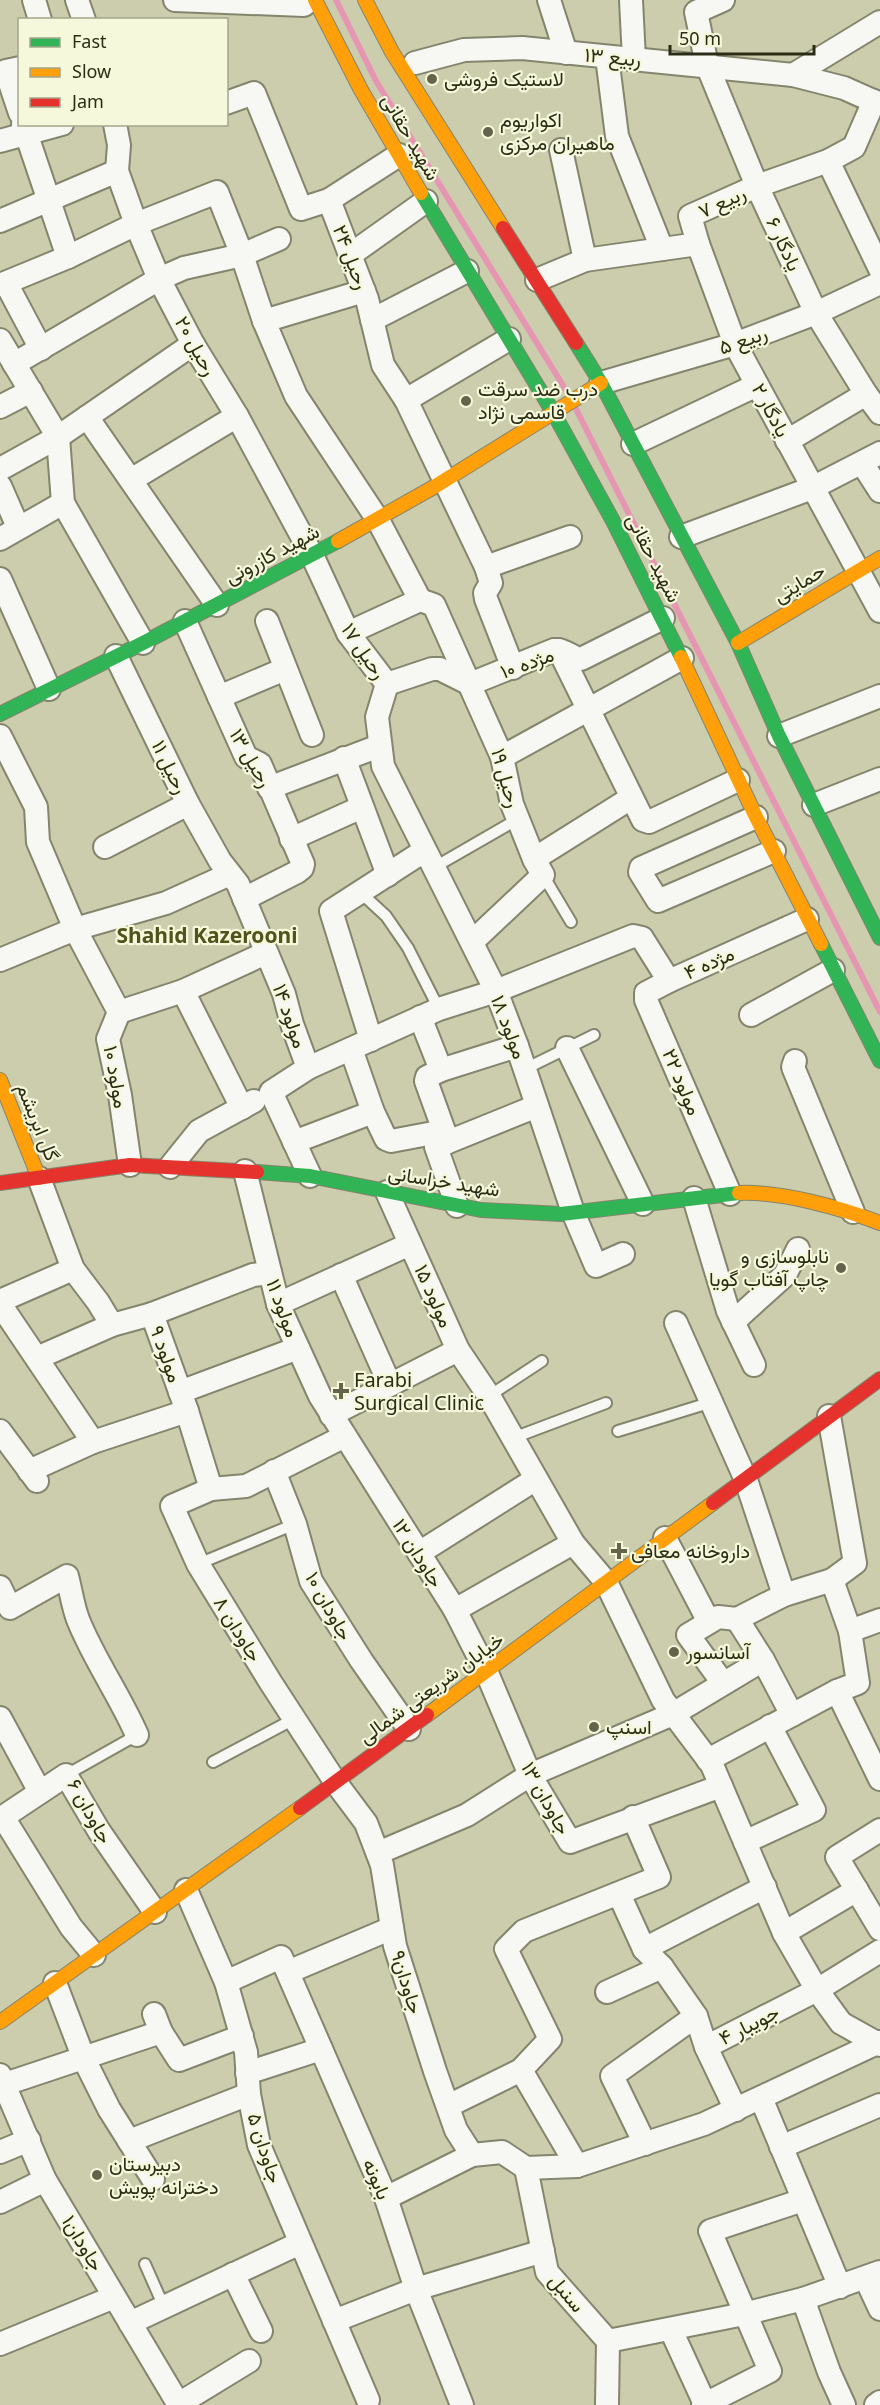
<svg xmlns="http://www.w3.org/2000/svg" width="880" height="2405" viewBox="0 0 880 2405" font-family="'Noto Sans',Vazirmatn,sans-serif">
	<rect width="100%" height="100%" fill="#cbcdad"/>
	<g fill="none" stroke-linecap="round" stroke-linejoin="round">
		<!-- stream -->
		<g stroke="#e696b3" stroke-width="6">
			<path d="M336 0 376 81 567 392"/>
			<path d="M576 409 880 1012"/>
		</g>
		<defs>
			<g id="lane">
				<path d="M433 868 518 819"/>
				<path d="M543 875 571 922"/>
				<path d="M361 893 386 916 408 948 439 1009"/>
				<path d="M525 1069 594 1035"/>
				<path d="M489 1396 542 1361"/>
				<path d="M618 1431 712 1402"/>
				<path d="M513 1438 606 1403"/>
				<path d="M198 1564 295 1524"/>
				<path d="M213 1762 294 1719"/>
				<path d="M66 1775 137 1735"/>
				<path d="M145 2264 164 2307"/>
			</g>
			<g id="street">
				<path d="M34 0 40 20"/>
				<path d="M77 0 84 20"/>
				<path d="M175 0 304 5"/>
				<path d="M549 0 566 53"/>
				<path d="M631 0 634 59"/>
				<path d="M723 0 696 12 707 65 757 186 816 313 866 394 880 413"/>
				<path d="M607 57 617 136 662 249"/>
				<path d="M415 63 464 50 522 48 793 75 844 88 880 104"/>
				<path d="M20 68 6 71 20 113"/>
				<path d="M793 75 880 22"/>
				<path d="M226 103 254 93 301 209 329 200 367 299 383 365 406 400 486 567 491 583 485 593 486 599 513 668"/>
				<path d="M23 124 68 257"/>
				<path d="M115 124 119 145 117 171 136 224 159 279 193 344 237 416 312 555 348 633 387 684 377 717 383 766 496 991 517 1046 573 1212 596 1266 623 1254"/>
				<path d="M0 141 62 124"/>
				<path d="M561 150 585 260"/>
				<path d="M828 161 880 269"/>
				<path d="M329 200 399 155"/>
				<path d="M0 221 117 171"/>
				<path d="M698 244 735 344 880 611"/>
				<path d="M350 255 426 201"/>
				<path d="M537 280 585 260 698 244 690 216 757 186 828 161 854 147 874 101"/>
				<path d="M6 283 41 349"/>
				<path d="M0 285 68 257 136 224 217 192 242 255 264 321 296 396 378 520 420 600 434 605 502 757 512 804 534 859 543 875 472 942"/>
				<path d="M372 320 467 271"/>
				<path d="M264 321 364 291"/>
				<path d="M0 340 58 437 63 503 143 643"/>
				<path d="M14 364 159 279 184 268 242 255 279 239"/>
				<path d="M601 383 735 344 816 313 880 283"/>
				<path d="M406 400 509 339"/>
				<path d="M0 407 31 391"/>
				<path d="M87 417 217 605"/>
				<path d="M787 441 866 394"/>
				<path d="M633 444 757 385"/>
				<path d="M862 463 880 491"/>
				<path d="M0 469 58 437 193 344"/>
				<path d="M131 480 237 416"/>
				<path d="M0 486 18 527"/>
				<path d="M681 537 812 488 880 453"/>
				<path d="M0 539 63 503"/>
				<path d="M486 567 570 537"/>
				<path d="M0 579 49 689"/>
				<path d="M185 621 246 757 260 764 303 864 302 868 297 872 244 899"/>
				<path d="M267 621 312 735"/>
				<path d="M348 633 420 600"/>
				<path d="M559 650 643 820 649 822 738 780"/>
				<path d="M116 656 188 804 220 861 238 884 284 994 292 1024 308 1068 271 1092 310 1176"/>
				<path d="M387 684 432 669H440L470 684 554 650C566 649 571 658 581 659L663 618"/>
				<path d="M219 697 285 669"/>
				<path d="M0 736 36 807 38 842 75 929 119 1012 108 1039 120 1095 130 1165"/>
				<path d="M779 736 880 696"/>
				<path d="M502 757 682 658"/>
				<path d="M344 758 388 875"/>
				<path d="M269 788 379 746"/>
				<path d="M814 805 880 779"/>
				<path d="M756 817 641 868 640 872 658 901 774 851"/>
				<path d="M291 839 362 807"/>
				<path d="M105 847 188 804"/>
				<path d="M534 859 631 798"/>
				<path d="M0 960 75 929 166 903 230 874"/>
				<path d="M669 981 646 993V1000L730 1194"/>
				<path d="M183 991 266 953"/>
				<path d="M119 1012 183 991 242 1108"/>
				<path d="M751 1015 833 970"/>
				<path d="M420 1017 441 1070 427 1077 426 1081 448 1142 436 1147 457 1206"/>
				<path d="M371 1040 331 911 424 851"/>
				<path d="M567 1048 643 1204"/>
				<path d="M351 1049 373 1112 386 1139 391 1141 444 1131"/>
				<path d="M795 1061 793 1067 853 1212"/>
				<path d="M308 1068 439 1009 496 991 633 936 642 938 669 981 807 919"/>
				<path d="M441 1070 517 1046"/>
				<path d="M294 1142 373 1112"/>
				<path d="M448 1142 537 1106"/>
				<path d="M170 1167 199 1131 254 1101"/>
				<path d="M245 1171 278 1304 320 1396 455 1610 487 1673 530 1775 570 1842 721 1786"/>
				<path d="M39 1178 73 1269 98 1302 112 1325 152 1314 187 1411 211 1489"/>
				<path d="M387 1192 458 1350 489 1396 573 1543 606 1582 663 1700 712 1765 784 1933 817 1990 841 2023 880 2045"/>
				<path d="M694 1198 728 1311 754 1365"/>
				<path d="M341 1275 390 1385"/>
				<path d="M0 1301 73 1269"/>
				<path d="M0 1304 93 1442"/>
				<path d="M278 1304 410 1244"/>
				<path d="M152 1314 253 1275 270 1273"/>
				<path d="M733 1322 785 1275 798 1249"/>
				<path d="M676 1323 746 1480 784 1595 832 1580 850 1631 858 1683 837 1691 880 1779"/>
				<path d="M37 1358 112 1325"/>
				<path d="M180 1392 298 1348"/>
				<path d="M331 1415 458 1350"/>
				<path d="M829 1416 855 1563 832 1580"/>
				<path d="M0 1431 37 1481"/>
				<path d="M345 1436 246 1486 211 1489 172 1506 198 1564 271 1683 336 1783 366 1823 382 1865 395 1946 435 2071 456 2130 472 2155 502 2152 526 2168 547 2272 608 2341 607 2405"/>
				<path d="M29 1471 93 1442 187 1411"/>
				<path d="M274 1471 295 1524 311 1581 361 1660 409 1729"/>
				<path d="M665 1538 709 1622"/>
				<path d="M419 1553 536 1479"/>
				<path d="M0 1587 10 1608 67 1576C71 1591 73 1608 79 1622 95 1661 120 1696 137 1735"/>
				<path d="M455 1610 573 1543"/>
				<path d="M850 1631 880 1620"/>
				<path d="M763 1660 792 1715"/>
				<path d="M723 1683 688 1635 718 1617 737 1619"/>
				<path d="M0 1718 40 1792"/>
				<path d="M708 1760 837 1691"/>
				<path d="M3 1817 71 1927 94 1955"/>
				<path d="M0 1819 66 1775 99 1831 155 1912"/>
				<path d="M880 1830 837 1857 880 1929"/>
				<path d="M745 1842 814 1810 770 1726"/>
				<path d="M378 1853 467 1815 530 1775 673 1714 763 1660 737 1619 784 1595"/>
				<path d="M186 1890 226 1982 246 2052 249 2094 259 2145 368 2400"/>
				<path d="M619 1894 644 1949 662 1967 696 2016"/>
				<path d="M784 1933 857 1890"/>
				<path d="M644 1949 765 1887"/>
				<path d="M288 1972 392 1928"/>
				<path d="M226 1982 281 1957 386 2198 416 2289 462 2405"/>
				<path d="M55 1983 84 2059 109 2109 153 2179"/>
				<path d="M607 1992 662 1967"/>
				<path d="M154 2014 161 2032 179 2060 242 2036"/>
				<path d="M706 2047 736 2110"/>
				<path d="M521 2070 577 2166"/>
				<path d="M247 2073 321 2049"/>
				<path d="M0 2075 45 2180 179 2405"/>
				<path d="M5 2084 161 2032"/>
				<path d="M761 2098 840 2287"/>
				<path d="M448 2106 521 2070 550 2039 506 1949 524 1931 659 1877 633 1817"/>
				<path d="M129 2141 249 2094"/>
				<path d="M645 2144 612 2076 696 2016 706 2047 817 1990 880 1951"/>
				<path d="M781 2147 880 2105"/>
				<path d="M0 2152 29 2140"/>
				<path d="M526 2168 577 2166 704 2124 879 2042"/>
				<path d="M386 2198 472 2155"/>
				<path d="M0 2202 45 2180"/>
				<path d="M233 2274 261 2331"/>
				<path d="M866 2279 880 2309"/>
				<path d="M803 2299 829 2372 844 2405"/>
				<path d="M334 2321 416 2289 543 2251"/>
				<path d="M130 2323 300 2243"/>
				<path d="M671 2330 705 2404"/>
				<path d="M608 2341 744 2314 803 2299 880 2272"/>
				<path d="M0 2344 114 2297"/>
				<path d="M177 2405 249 2361"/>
				<path d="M703 2405 770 2371 710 2231 803 2200"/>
				<path d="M876 2405 880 2402"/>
			</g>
			<g id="fast">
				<path d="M421 193 553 412 613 521 681 657"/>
				<path d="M576 343 601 383 738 643 779 736 880 938"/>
				<path d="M0 714 143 643 338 541"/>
				<path d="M821 944 880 1061"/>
				<path d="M257 1172 310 1176 481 1210 561 1214 739 1193"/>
			</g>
			<g id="slow">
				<path d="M315 0 361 90 421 193"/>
				<path d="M365 0 392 52 503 228"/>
				<path d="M338 541 434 487 601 383"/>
				<path d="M738 643 880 558"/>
				<path d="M681 657 756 817 821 944"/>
				<path d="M0 1080 39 1178"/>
				<path d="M739 1193C780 1191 842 1208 880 1223"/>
				<path d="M427 1715 713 1503"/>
				<path d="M0 2022 300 1808"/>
			</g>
			<g id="jam">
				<path d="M503 228 576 343"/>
				<path d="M0 1183 130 1165 257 1172"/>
				<path d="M713 1503 880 1379"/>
				<path d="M300 1808 427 1715"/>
			</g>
		</defs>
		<!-- lane casing -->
		<use href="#lane" stroke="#84856d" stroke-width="14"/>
		<!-- street casing -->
		<use href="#street" stroke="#84856d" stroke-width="26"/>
		<!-- fast casing -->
		<use href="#fast" stroke="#84856d" stroke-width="16"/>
		<!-- slow casing -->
		<use href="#slow" stroke="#84856d" stroke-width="16"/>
		<!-- jam casing -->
		<use href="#jam" stroke="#84856d" stroke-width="16"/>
		<!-- lane -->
		<use href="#lane" stroke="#f7f8f3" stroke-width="10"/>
		<!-- street -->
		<use href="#street" stroke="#f7f8f3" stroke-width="22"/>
		<!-- fast -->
		<use href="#fast" stroke="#30b455" stroke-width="14"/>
		<!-- slow -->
		<use href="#slow" stroke="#ff9f0a" stroke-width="14"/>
		<!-- jam -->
		<use href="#jam" stroke="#e5322d" stroke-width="14"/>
	</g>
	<!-- markers -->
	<g fill="#63644a" stroke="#f6f8db" stroke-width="2">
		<circle cx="432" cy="79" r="6"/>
		<circle cx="488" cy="132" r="6"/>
		<circle cx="466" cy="401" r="6"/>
		<circle cx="841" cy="1268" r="6"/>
		<path d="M338 1382h6v6h6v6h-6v6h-6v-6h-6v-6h6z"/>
		<path d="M616 1542h6v6h6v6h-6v6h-6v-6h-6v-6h6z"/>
		<circle cx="674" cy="1652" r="6"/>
		<circle cx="594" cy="1727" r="6"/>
		<circle cx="97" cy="2175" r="6"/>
	</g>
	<g text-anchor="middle" stroke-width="4.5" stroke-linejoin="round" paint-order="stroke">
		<!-- street labels -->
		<g font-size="20" fill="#2b2c15" stroke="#f6f8db">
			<text transform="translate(613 57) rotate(5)" y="7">ربیع ۱۳</text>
			<text transform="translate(411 137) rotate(60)" y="7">شهید حقانی</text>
			<text transform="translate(722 202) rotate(-25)" y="7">ربیع ۷</text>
			<text transform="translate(784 244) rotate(65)" y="7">یادگار ۶</text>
			<text transform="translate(351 257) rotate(69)" y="7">رحیل ۲۴</text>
			<text transform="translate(743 340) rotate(-19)" y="7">ربیع ۵</text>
			<text transform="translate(196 346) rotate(61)" y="7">رحیل ۲۰</text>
			<text transform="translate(771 410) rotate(62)" y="7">یادگار ۲</text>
			<text transform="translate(272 554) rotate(-28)" y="7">شهید کازرونی</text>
			<text transform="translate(654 558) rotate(63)" y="7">شهید حقانی</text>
			<text transform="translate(799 583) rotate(-31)" y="7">حمایتی</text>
			<text transform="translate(364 651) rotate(56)" y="7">رحیل ۱۷</text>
			<text transform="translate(527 663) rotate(-20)" y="7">مژده ۱۰</text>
			<text transform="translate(251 758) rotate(60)" y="7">رحیل ۱۳</text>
			<text transform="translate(170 767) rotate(64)" y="7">رحیل ۱۱</text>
			<text transform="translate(506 778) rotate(74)" y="7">رحیل ۱۹</text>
			<text transform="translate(709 963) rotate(-24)" y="7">مژده ۴</text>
			<text transform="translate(290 1016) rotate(71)" y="7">مولود ۱۴</text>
			<text transform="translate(509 1027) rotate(69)" y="7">مولود ۱۸</text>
			<text transform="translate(116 1077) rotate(80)" y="7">مولود ۱۰</text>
			<text transform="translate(682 1082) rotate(67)" y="7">مولود ۲۲</text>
			<text transform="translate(38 1122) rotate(68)" y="7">گل ابریشم</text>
			<text transform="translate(444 1181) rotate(9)" y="7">شهید خراسانی</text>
			<text transform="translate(434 1296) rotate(66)" y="7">مولود ۱۵</text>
			<text transform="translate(283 1308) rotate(70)" y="7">مولود ۱۱</text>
			<text transform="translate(166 1354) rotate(70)" y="7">مولود ۹</text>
			<text transform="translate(418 1553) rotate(58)" y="7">جاودان ۱۲</text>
			<text transform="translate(329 1606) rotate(61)" y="7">جاودان ۱۰</text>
			<text transform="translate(238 1629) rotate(58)" y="7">جاودان ۸</text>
			<text transform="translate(431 1688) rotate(-36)" y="7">خیابان شریعتی شمالی</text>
			<text transform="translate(546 1798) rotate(61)" y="7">جاودان ۱۳</text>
			<text transform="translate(90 1811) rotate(61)" y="7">جاودان ۶</text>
			<text transform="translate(407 1982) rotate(73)" y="7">جاودان۹</text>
			<text transform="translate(749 2025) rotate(-27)" y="7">جویبار ۴</text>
			<text transform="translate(265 2148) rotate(72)" y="7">جاودان ۵</text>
			<text transform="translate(377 2179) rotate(67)" y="7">بابونه</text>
			<text transform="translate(83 2243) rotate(59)" y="7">جاودان۱</text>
			<text transform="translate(567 2293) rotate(50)" y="7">سنبل</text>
		</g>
		<!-- poi labels -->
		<g font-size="20" fill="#2b2c15" stroke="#f6f8db" text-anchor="start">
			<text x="444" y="86">لاستیک فروشی</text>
			<text x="500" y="127">اکواریوم<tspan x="500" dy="23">ماهیران مرکزی</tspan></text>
			<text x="478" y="396">درب ضد سرقت<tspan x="478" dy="23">قاسمی نژاد</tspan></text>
			<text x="829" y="1263" text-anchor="end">نابلوسازی و<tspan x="829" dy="23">چاپ آفتاب گویا</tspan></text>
			<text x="354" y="1387">Farabi<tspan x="354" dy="23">Surgical Clinic</tspan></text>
			<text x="631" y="1558">داروخانه معافی</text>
			<text x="686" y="1659">آسانسور</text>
			<text x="606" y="1734">اسنپ</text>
			<text x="109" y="2171">دبیرستان<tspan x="109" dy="23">دخترانه پویش</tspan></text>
		</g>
		<!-- neighbourhood labels -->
		<g font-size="21" font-weight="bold" fill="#51531c" stroke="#f6f8db">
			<text x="207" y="943">Shahid Kazerooni</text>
		</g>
	</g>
	<!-- legend -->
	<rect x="18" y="18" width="210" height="108" fill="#f6f8db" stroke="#a5a68c" stroke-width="1.5"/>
	<rect x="30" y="38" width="30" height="9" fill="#30b455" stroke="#a5a68c" stroke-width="1.5"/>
	<text x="72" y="48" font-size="18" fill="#2b2c15">Fast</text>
	<rect x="30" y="68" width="30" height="9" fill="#ff9f0a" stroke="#a5a68c" stroke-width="1.5"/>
	<text x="72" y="78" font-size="18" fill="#2b2c15">Slow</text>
	<rect x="30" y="98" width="30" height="9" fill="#e5322d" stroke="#a5a68c" stroke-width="1.5"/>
	<text x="72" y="108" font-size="18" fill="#2b2c15">Jam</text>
	<!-- scale -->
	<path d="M670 45v9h144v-9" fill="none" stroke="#2b2c15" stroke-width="3"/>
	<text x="679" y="45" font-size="18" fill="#2b2c15" stroke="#f6f8db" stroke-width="4.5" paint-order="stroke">50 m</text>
</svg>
